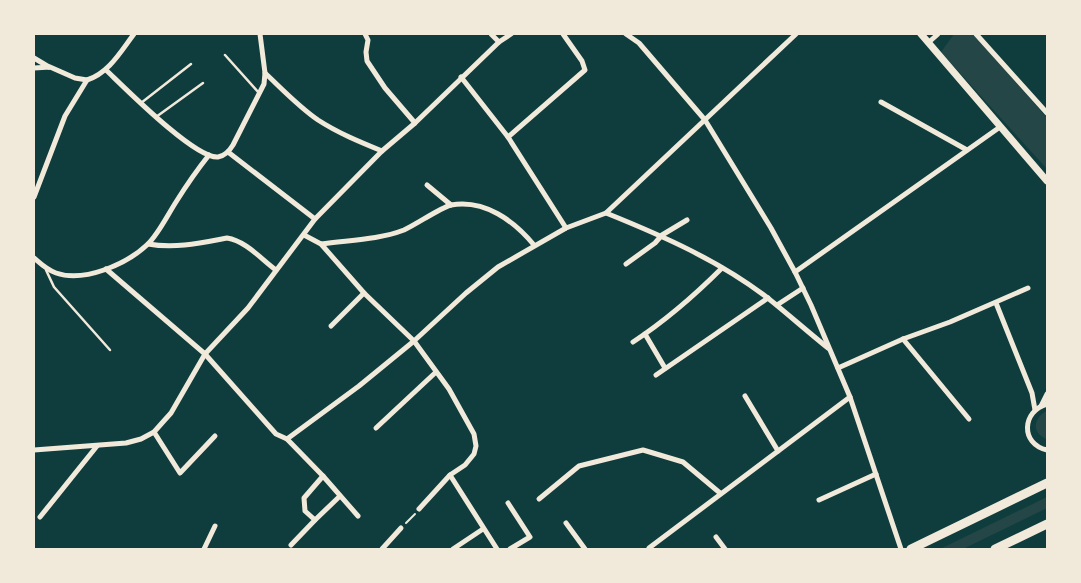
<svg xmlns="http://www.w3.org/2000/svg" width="1081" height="583" viewBox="0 0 1081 583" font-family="'Crimson Pro',serif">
	<rect width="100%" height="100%" fill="#0f3d3e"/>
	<!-- green -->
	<g fill="#244646">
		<path d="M954 34H974L1047 118V169L941 52Z"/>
		<path d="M1047 411V439C1031 434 1033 417 1047 411Z"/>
		<path d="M1047 497V508L963 549H940Z"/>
	</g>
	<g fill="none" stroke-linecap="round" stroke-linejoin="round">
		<!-- path -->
		<path stroke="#f1e9da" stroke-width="2" d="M406 523 415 514"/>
		<!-- service -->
		<g stroke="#f1e9da" stroke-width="2.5">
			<path d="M225 55 259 93"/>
			<path d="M141 103 191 64"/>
			<path d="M156 117 203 83"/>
			<path d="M46 270 54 287 110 350"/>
		</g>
		<!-- minor -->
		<g stroke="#f1e9da" stroke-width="5">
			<path d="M365 34 368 40 366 52 367 61 385 88 415 123"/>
			<path d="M491 34 499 42"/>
			<path d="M626 34 639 43 705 120 771 228 795 272 811 305 850 397 901 549"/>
			<path d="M976 34 1047 113"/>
			<path d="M929 42 938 34"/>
			<path d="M34 58 49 67"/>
			<path d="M34 68 50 67 75 78 87 80"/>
			<path d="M106 70C124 87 195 159 218 157 225 156 230 150 233 145L264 84 265 73 260 34"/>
			<path d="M265 73C282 89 299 107 318 120 338 133 360 142 382 151"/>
			<path d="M461 77 508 137 566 228"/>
			<path d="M881 102 967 150"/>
			<path d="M508 137 585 70 582 61 563 34"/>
			<path d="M228 152 315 219"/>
			<path d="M427 185 451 205"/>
			<path d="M34 197 65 116 87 80C109 73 121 51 134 34"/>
			<path d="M606 213C663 236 720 261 769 299 789 315 808 332 828 348"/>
			<path d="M304 235 321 244 364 293 414 341 449 389 474 434 476 446 474 454 465 465 450 475 419 509"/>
			<path d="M148 244C175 249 201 243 227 238 246 241 261 259 276 270"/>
			<path d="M321 244C348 240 378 240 404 230 417 224 440 208 451 205 485 199 514 221 534 245"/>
			<path d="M34 258C41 264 47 270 56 273 84 283 127 264 148 244 159 233 167 216 176 202 186 186 197 170 209 155"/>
			<path d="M626 264 655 243 662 235 687 220"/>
			<path d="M106 269 205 354 276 434 287 439 323 476 358 516"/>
			<path d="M795 272 1000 127"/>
			<path d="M996 303 1032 393 1035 410"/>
			<path d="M777 305 803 288"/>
			<path d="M331 326 364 293"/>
			<path d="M645 334 665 368"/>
			<path d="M903 339 969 419"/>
			<path d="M633 342C665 321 695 295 722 268"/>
			<path d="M838 368 903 339 950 322 1028 288"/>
			<path d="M656 375 768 298"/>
			<path d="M745 396 778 451"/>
			<path d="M1047 404C1022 411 1020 444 1047 450"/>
			<path d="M1041 406 1047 394"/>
			<path d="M376 428 436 372"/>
			<path d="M154 432 180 473 215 436"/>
			<path d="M287 439 359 386 414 341 466 293 498 267 566 228 606 213 796 34"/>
			<path d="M34 450 126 443 141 439 154 432 162 423 171 413 205 354 248 308 315 219 382 151 415 123 499 42 511 34"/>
			<path d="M450 475 497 549"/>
			<path d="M539 499 579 466 643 450 683 462 720 493"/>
			<path d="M819 500 876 474"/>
			<path d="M508 503 530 537 510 549"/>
			<path d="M40 517 97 446"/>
			<path d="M315 520 340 496"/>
			<path d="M566 523 585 549"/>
			<path d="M716 537 725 549"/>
			<path d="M291 545 315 520 305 511 304 498 323 476"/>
			<path d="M649 548 850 397"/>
			<path d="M204 549 215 526"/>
			<path d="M382 549 401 528"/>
			<path d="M453 549 483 529"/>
		</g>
		<!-- tertiary -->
		<path stroke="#f1e9da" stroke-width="7" d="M921 34 1047 181"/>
		<!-- primary -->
		<g stroke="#f1e9da" stroke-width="9">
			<path d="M911 549 1047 483"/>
			<path d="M995 549 1047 524"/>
		</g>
	</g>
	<!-- border -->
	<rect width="1081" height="583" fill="none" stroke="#f1e9da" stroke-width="70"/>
</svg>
